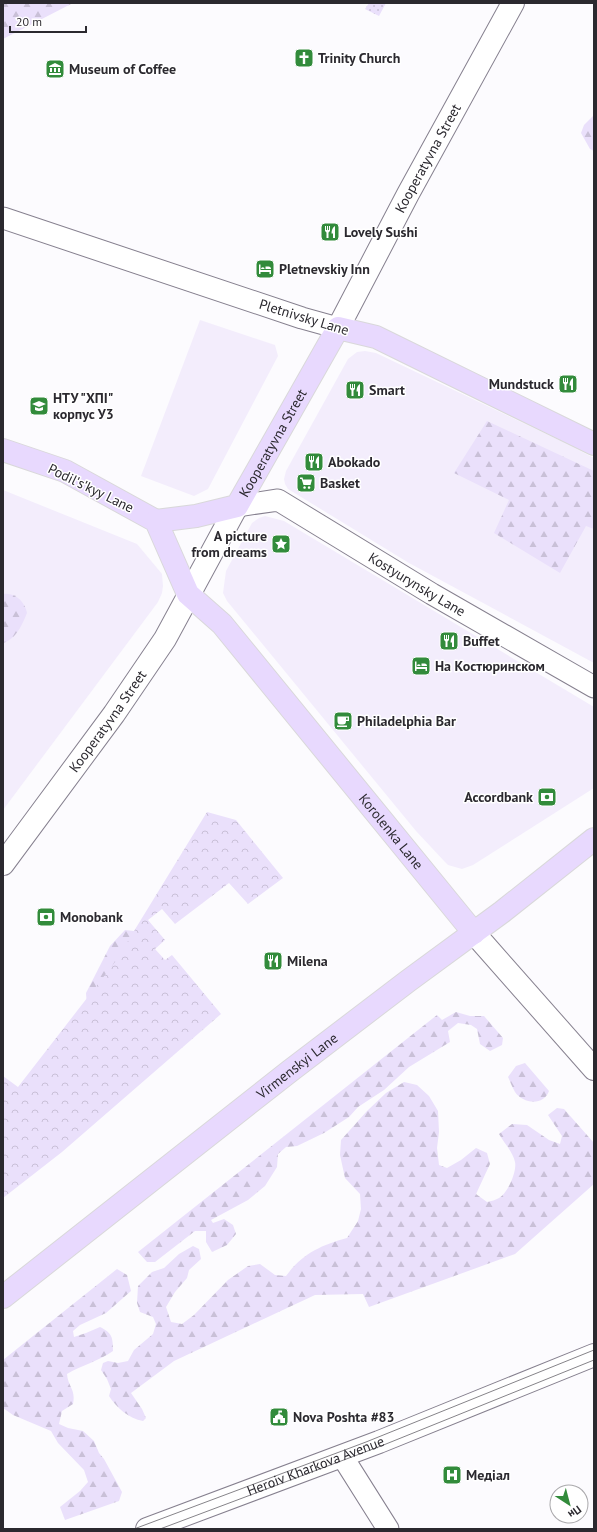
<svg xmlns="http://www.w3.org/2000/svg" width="597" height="1532" font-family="'PT Sans',sans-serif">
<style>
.built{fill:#f3edfc}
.grass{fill:url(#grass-dots)}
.forest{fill:url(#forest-firs)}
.park{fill:url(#park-crowns)}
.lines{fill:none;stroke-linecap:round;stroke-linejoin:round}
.street-casing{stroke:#86808f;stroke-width:23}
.secondary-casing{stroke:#86808f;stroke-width:24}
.primary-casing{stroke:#d9d8da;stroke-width:24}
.street{stroke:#fff;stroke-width:21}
.secondary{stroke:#fff;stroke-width:22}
.primary{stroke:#e8d9fe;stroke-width:22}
.tram{stroke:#868489;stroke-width:1}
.labels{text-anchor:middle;stroke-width:3;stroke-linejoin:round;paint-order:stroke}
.poi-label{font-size:14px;font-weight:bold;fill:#2b292f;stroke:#fff;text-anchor:start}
.street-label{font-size:14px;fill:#2b292f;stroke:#fff}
</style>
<defs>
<pattern id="grass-dots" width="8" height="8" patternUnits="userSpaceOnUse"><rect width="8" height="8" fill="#eae0fb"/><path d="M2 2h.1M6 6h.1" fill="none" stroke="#c9c0d7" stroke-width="1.8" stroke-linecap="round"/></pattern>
<pattern id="forest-firs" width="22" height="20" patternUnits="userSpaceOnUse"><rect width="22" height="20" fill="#eae0fb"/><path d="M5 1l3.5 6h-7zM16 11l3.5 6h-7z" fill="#c9c0d7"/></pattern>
<pattern id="park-crowns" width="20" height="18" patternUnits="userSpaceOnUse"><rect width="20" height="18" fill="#eae0fb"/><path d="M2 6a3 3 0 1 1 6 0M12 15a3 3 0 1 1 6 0" fill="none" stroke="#c9c0d7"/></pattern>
</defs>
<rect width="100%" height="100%" fill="#fcfbfe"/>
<g class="built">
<polygon points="200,320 275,345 278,356 208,489 194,496 141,476"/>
<polygon points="365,351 376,353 563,442 594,458 594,663 409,563 288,489 285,484 284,479 286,471 348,359 357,352"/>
<polygon points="3,490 137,544 162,574 163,586 162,593 158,602 3,810"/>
<polygon points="265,516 284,521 594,707 594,788 473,865 462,869 448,865 445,862 416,831 227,601 223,593 226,571 252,523 259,518"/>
</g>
<polygon class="grass" points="369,3 386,3 379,16 365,9"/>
<g class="forest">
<polygon points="3,3 88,3 71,4 3,39"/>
<polygon points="593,116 594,116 594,151 590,149 581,133 584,125"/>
<polygon points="487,421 594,471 594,529 586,526 560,573 494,533 509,500 454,473"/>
<path d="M3,594C15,592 25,602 27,613C22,625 16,639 3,643Z"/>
<polygon points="125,930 134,931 138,944 87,1007 86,993 110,946"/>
<polygon points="456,1012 470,1016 484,1016 503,1038 502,1045 490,1051 480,1044 477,1029 471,1025 458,1023 448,1031 450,1042 409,1067 384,1090 358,1107 349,1117 324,1133 297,1146 286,1147 278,1154 277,1167 265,1186 248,1200 211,1220 213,1223 224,1219 233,1225 236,1234 227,1245 212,1252 206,1242 206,1231 195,1231 155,1262 147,1262 138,1252 437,1015 442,1020"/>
<path d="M525,1063L549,1091C544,1106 523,1104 515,1092C512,1087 510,1081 508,1077L516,1066Z"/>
<path d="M404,1082L417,1085L429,1096L438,1111L439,1132L437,1148L439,1165L447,1168L461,1160L476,1148L487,1153L490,1164L476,1194L487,1202C491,1201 496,1200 499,1198C508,1193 517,1171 515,1162C513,1152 504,1143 499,1134L512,1124L527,1125L549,1140L560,1144L562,1136L548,1115L557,1108L564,1109L594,1143V1184L515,1254L369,1307L363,1294L315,1295L174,1361L131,1393L142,1409L146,1418L143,1421C129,1419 116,1407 109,1396L111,1389L107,1379L101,1370L103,1363L108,1361L118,1363L128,1361L134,1350L153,1334L156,1324L153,1317L140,1312L137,1303L138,1286L152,1272L164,1268L179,1254L193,1246L199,1249L201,1259L189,1270L187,1278L175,1292L166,1307L171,1322L182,1324L194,1315L228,1280L248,1266L260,1264L275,1275L286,1276C302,1254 321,1245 347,1238L358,1221L361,1209L360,1194L345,1178L340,1155L341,1140L367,1111L386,1093Z"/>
<path d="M117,1269L127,1275L131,1291L106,1313L80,1325L73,1331L74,1337L86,1333L100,1327C112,1333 113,1337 113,1351C99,1361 82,1365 67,1374C68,1387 76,1389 73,1404L62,1411L59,1424L68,1428L83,1431L94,1441L99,1453L104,1459L122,1492L119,1501L65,1520L60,1507L80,1491L88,1482L84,1470L58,1443L51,1431L13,1415L3,1408V1360Z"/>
</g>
<polygon class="park" points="207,812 236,820 283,878 248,904 229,883 175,924 162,909 148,920 165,940 155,949 165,960 172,955 221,1014 62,1152 3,1198 3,1076 18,1087 115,962"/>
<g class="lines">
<defs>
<g id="street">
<polyline points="3,218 302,318 338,328"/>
<path id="s1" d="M237,506L278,500L432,594L594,687"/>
<polyline points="342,1456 388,1529"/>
</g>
<g id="secondary">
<path id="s2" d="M338,328L408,194L513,3"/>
<path id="s3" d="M3,864L114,714L165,639L237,506"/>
<polyline points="474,933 594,1069"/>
<path id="s4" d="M147,1529L379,1442L594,1355"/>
</g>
<g id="primary">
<path id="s5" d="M3,450L65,471L156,521L188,594L222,624L474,933"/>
<path id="s6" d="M156,521L196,516L237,506L338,328L376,337L594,444"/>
<path id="s7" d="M3,1297L290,1071L408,981L502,912L594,839"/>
</g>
</defs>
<use href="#street" class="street-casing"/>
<use href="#secondary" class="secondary-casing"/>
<use href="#primary" class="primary-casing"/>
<use href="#street" class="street"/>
<use href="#secondary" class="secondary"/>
<use href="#primary" class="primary"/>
<g class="tram">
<polyline points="134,1529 366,1442 594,1350"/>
<polyline points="160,1529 381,1446 594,1360"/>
</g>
</g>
<defs>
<symbol id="church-square" viewBox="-11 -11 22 22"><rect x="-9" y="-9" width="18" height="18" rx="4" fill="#328b3b" stroke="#fff"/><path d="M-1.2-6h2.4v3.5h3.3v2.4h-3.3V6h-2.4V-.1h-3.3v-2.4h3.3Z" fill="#fff"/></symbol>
<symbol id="museum-square" viewBox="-11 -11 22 22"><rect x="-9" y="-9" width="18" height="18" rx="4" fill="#328b3b" stroke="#fff"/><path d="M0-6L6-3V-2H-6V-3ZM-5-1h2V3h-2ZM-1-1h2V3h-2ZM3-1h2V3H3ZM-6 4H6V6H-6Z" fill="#fff"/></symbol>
<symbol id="restaurant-square" viewBox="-11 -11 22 22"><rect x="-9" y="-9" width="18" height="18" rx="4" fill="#328b3b" stroke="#fff"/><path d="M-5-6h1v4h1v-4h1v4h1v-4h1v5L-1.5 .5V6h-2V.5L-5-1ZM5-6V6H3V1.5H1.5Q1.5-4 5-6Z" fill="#fff"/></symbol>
<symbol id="hotel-square" viewBox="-11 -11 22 22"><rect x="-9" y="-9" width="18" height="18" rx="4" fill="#328b3b" stroke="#fff"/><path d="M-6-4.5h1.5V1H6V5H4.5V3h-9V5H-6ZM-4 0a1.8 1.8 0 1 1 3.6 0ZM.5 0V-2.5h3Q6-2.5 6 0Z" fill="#fff"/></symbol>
<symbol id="university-square" viewBox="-11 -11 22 22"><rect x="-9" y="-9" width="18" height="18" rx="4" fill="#328b3b" stroke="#fff"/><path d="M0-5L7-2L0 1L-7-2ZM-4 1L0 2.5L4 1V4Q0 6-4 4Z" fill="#fff"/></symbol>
<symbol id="supermarket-square" viewBox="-11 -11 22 22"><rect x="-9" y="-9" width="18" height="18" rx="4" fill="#328b3b" stroke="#fff"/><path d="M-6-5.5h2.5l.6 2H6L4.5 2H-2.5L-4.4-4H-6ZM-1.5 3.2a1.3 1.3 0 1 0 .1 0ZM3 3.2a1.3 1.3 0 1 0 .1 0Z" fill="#fff"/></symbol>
<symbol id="sight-square" viewBox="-11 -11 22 22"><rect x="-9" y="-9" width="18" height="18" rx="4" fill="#328b3b" stroke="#fff"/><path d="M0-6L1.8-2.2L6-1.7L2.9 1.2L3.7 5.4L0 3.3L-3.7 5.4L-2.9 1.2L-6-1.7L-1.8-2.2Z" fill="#fff"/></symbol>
<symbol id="cafe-square" viewBox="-11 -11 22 22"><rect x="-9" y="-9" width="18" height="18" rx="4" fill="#328b3b" stroke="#fff"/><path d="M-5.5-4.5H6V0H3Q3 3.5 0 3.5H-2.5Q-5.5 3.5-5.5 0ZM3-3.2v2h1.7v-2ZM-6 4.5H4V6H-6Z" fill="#fff"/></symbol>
<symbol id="bank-square" viewBox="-11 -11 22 22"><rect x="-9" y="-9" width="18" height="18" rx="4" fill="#328b3b" stroke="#fff"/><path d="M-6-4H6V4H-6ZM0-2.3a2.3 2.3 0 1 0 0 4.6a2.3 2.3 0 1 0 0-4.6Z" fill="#fff"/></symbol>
<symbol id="civic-square" viewBox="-11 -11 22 22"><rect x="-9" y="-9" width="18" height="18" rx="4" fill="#328b3b" stroke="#fff"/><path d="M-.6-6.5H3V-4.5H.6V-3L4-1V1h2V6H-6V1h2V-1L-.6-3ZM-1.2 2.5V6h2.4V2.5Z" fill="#fff"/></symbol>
<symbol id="hospital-square" viewBox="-11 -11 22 22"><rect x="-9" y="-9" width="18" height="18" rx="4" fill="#328b3b" stroke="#fff"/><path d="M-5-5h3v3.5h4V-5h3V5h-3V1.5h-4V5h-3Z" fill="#fff"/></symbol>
</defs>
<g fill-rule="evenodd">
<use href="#church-square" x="293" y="47" width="22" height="22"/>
<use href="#museum-square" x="44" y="58" width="22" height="22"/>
<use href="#restaurant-square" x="319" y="221" width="22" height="22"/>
<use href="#hotel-square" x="254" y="258" width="22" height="22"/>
<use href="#restaurant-square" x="557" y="373" width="22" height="22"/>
<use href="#restaurant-square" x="344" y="379" width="22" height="22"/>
<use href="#university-square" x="28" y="395" width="22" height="22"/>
<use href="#restaurant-square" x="303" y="451" width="22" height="22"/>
<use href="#supermarket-square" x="295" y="472" width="22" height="22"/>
<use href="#sight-square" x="270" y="533" width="22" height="22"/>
<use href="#restaurant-square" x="438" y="630" width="22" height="22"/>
<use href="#hotel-square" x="410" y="655" width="22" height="22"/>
<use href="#cafe-square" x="332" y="710" width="22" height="22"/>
<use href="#bank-square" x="536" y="786" width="22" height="22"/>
<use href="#bank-square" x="35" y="906" width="22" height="22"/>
<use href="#restaurant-square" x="262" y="950" width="22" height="22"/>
<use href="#civic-square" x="268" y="1406" width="22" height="22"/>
<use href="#hospital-square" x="441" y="1464" width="22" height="22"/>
</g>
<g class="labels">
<g class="poi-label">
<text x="318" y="63">Trinity Church</text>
<text x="69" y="74">Museum of Coffee</text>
<text x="344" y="237">Lovely Sushi</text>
<text x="279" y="274">Pletnevskiy Inn</text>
<text x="554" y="389" text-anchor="end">Mundstuck</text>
<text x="369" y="395">Smart</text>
<text x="53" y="403">НТУ "ХПІ"<tspan x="53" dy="16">корпус У3</tspan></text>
<text x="328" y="467">Abokado</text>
<text x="320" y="488">Basket</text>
<text x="267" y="541" text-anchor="end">A picture<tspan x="267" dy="16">from dreams</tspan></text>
<text x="463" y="646">Buffet</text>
<text x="435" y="671">На Костюринском</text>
<text x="357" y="726">Philadelphia Bar</text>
<text x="533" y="802" text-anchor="end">Accordbank</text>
<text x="60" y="922">Monobank</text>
<text x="287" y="966">Milena</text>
<text x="293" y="1422">Nova Poshta #83</text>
<text x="466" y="1480">Медіал</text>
</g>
<g class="street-label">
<text dy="5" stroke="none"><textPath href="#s2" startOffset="192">Kooperatyvna Street</textPath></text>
<text transform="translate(304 317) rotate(17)" y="5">Pletnivsky Lane</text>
<text dy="5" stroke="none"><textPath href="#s6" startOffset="155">Kooperatyvna Street</textPath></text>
<text transform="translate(91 488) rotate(26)" y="5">Podilʹsʹkyy Lane</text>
<text dy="5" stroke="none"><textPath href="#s1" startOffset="204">Kostyurynsky Lane</textPath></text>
<text dy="5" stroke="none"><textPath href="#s3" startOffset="177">Kooperatyvna Street</textPath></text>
<text dy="5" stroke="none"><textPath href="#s5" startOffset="562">Korolenka Lane</textPath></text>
<text dy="5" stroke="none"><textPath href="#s7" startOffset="374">Virmenskyi Lane</textPath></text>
<text dy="5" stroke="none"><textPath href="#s4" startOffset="180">Heroiv Kharkova Avenue</textPath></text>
</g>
</g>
<rect width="597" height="1532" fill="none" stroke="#2b292f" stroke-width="8"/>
<g transform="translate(569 1504) rotate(144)"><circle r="19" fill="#ffffff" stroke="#aaa9ac"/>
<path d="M0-3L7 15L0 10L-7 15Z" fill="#328b3b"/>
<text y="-6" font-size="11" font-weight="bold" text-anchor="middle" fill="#2b292f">Пн</text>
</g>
<path d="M10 26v6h76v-6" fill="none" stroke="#2b292f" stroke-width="2"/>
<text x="16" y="26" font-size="12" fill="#2b292f" stroke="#ffffff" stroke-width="3" paint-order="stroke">20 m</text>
</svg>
